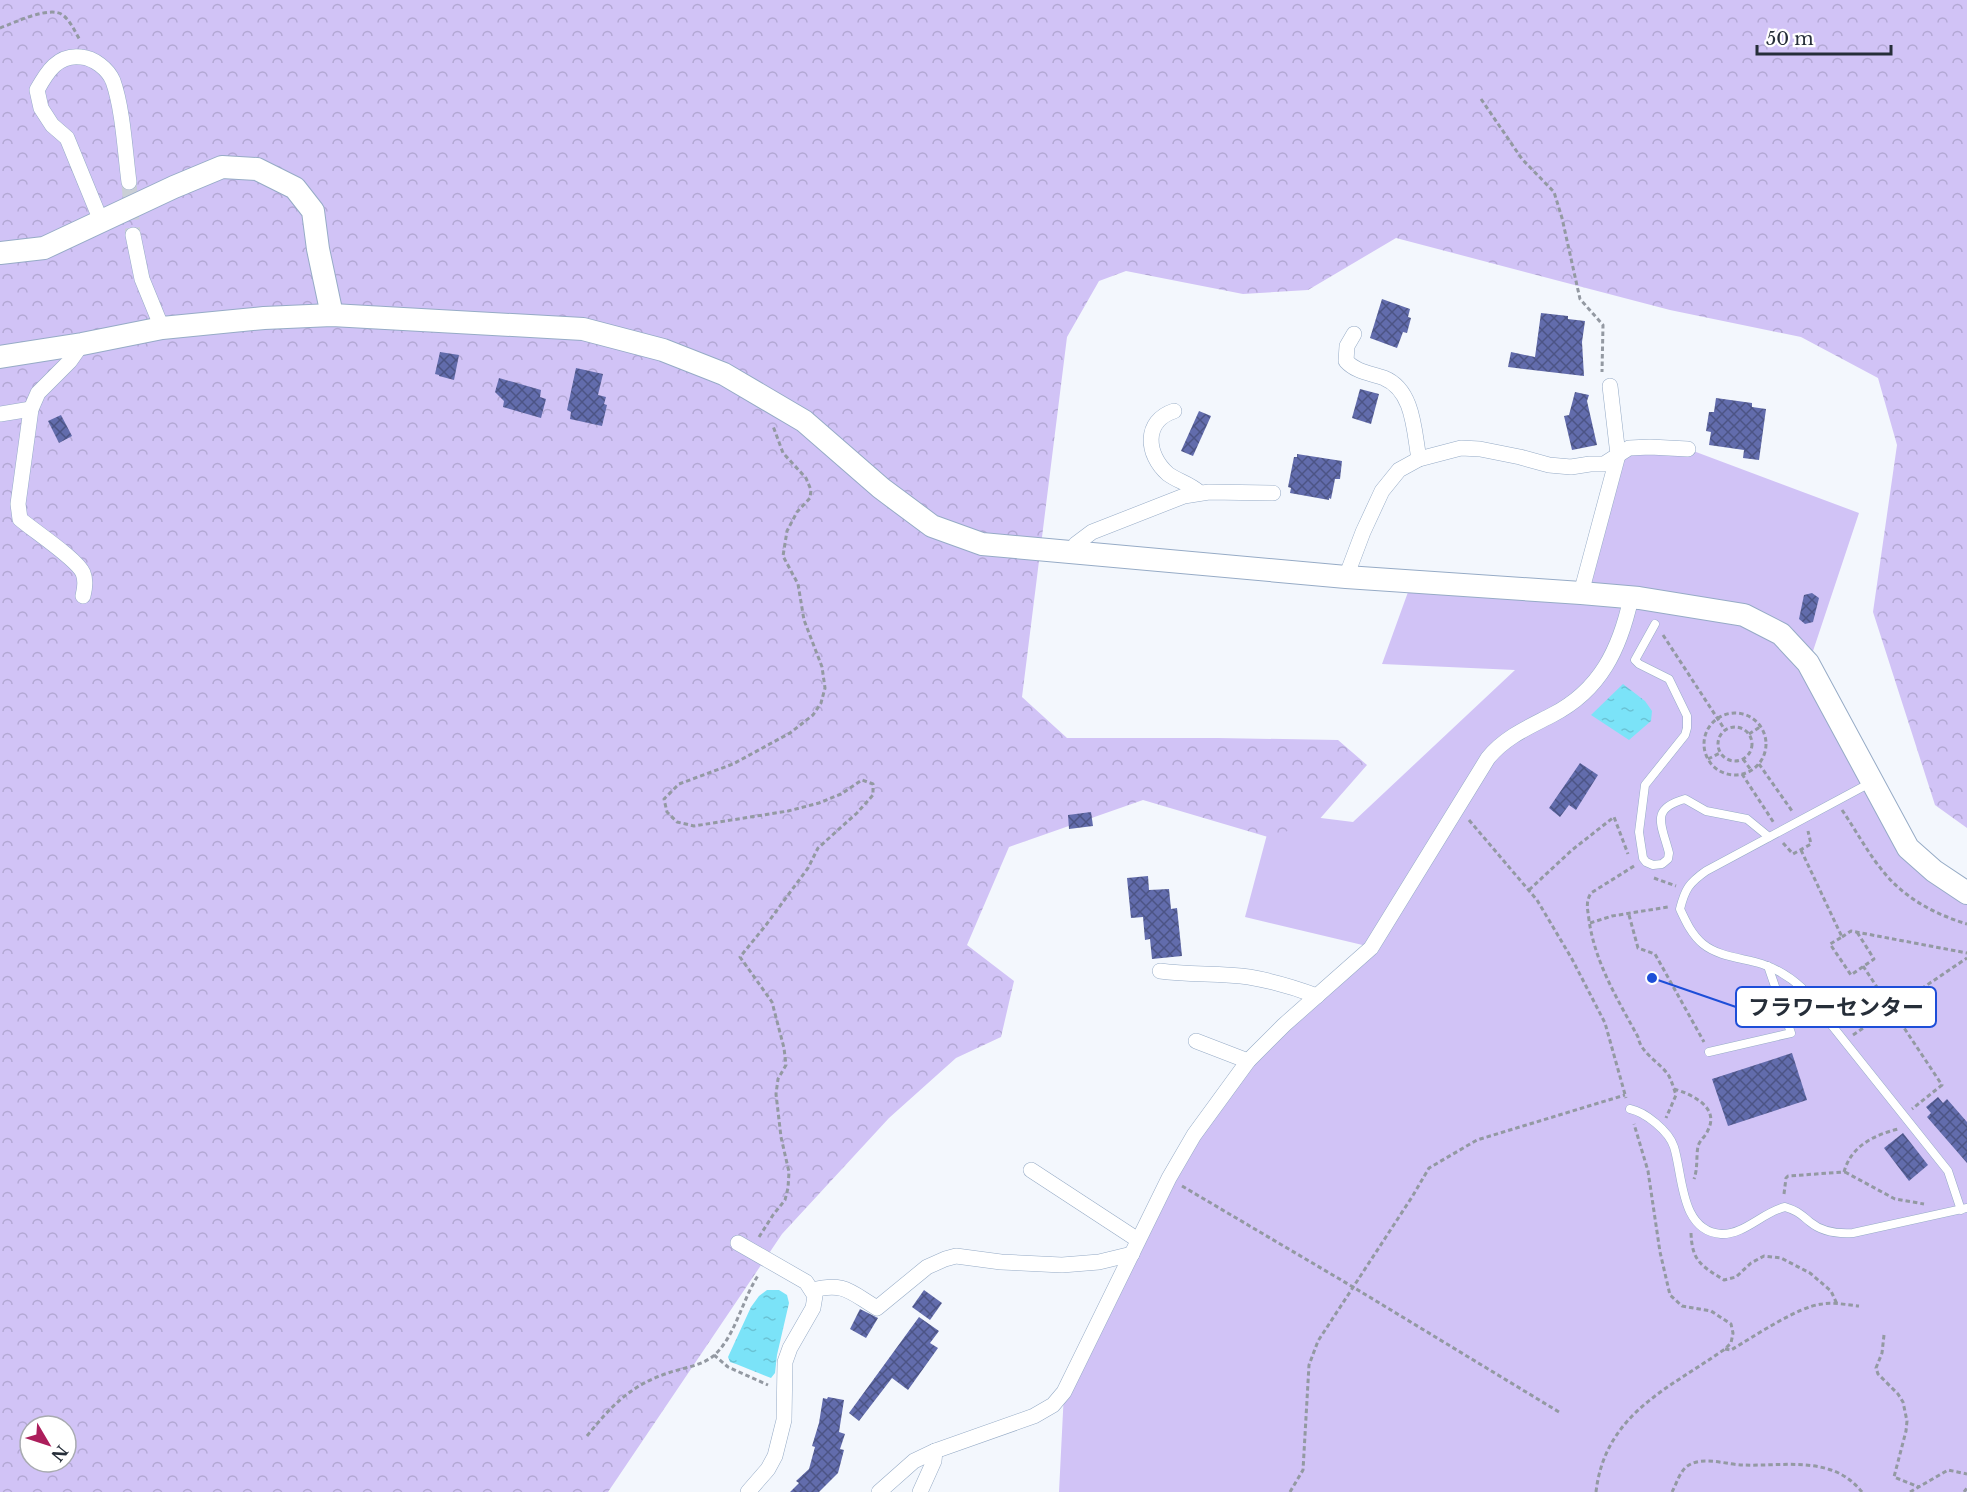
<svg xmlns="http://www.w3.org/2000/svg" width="1967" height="1492" font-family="'Libre Baskerville','Noto Sans JP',serif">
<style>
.green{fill:#d1c3f6}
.forest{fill:url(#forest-crowns);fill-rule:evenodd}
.water{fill:url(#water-ripples)}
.building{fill:url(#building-cross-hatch)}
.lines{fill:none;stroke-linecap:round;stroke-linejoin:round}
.street-tunnel{stroke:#cacfd6;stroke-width:15;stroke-dasharray:15 8;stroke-linecap:butt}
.lane-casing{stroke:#96abc6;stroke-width:9}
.street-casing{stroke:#96abc6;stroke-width:16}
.secondary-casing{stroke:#96abc6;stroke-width:24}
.path{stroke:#9399a2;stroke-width:3;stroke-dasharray:4.5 3;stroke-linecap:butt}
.lane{stroke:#fff;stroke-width:8}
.street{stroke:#fff;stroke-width:15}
.secondary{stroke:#fff;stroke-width:22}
.leader{fill:none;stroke:#1d4ed8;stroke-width:2}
.callout-dot{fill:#1d4ed8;stroke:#fff;stroke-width:2}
.callout{fill:#fff;stroke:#1d4ed8;stroke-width:2}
.callout-label{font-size:22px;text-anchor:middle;font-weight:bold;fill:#262e39}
</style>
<defs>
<pattern id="forest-crowns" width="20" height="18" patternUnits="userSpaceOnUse" patternTransform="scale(1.5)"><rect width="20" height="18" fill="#d1c3f6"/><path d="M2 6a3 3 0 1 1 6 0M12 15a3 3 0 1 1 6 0" fill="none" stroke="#b3a8d4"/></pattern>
<pattern id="water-ripples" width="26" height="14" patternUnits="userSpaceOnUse" patternTransform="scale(1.5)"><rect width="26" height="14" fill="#7be3f8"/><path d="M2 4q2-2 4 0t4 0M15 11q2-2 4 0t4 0" fill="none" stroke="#6ac3d5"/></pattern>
<pattern id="building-cross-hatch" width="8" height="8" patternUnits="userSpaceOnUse" patternTransform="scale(1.5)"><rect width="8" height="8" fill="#626cac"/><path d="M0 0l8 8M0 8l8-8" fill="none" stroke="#4c5485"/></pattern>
</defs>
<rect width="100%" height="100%" fill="#f3f7fd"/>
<polygon class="green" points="1688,449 1859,513 1809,663 1908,847 1967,893 1967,1492 1059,1492 1064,1392 1111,1295 1226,1089 1371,947 1245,917 1273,812 1353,822 1515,670 1382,664 1412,581 1581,593 1618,455"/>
<path class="forest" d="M0,0H1967V828L1935,805L1873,612L1897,445L1878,378L1801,337L1670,310L1396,238L1308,290L1243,294L1126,271L1099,281L1067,337L1022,697L1067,738H1218L1338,740L1367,765L1317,822L1268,837L1143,800L1009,847L967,945L1014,981L1001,1037L956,1058L889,1118L782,1234L608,1492H0ZM30,1426H66V1462H30Z"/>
<g class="water">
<polygon points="1623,684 1645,701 1652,711 1651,721 1629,740 1591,715"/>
<polygon points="767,1290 779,1290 787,1295 789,1303 777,1355 775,1373 771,1378 736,1364 730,1362 728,1357 751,1307 759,1296"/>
</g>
<g class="building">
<polygon points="1382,299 1410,309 1408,317 1411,318 1407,333 1403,332 1397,348 1370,338"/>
<polygon points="1541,313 1568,316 1568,319 1585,321 1582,342 1584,376 1508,367 1511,352 1535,357"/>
<polygon points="440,352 459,355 454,380 439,376 439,375 435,374"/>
<polygon points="576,368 603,374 598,395 606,397 604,404 607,405 602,426 570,419 571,412 567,410"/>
<polygon points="499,378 541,390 540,397 546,399 541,418 503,407 504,401 495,392"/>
<polygon points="1360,389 1379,394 1371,424 1352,418"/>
<polygon points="1575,392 1589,395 1587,401 1597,445 1572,450 1564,416 1569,415"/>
<polygon points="1716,398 1752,403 1752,407 1766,409 1759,460 1743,458 1744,450 1709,445 1711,432 1706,431 1709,412 1714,412"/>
<polygon points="1199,411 1211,416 1193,456 1181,451"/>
<polygon points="61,415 72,436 59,443 48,421"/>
<polygon points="1297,454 1342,461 1340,479 1335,479 1331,499 1329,498 1329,500 1290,493 1291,488 1288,487 1294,457 1297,457"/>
<polygon points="1812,593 1819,598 1813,622 1805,624 1799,619 1804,595"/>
<polygon points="1580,763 1598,775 1576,810 1569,805 1560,817 1549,808"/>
<polygon points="1091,812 1093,826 1069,829 1068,815"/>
<polygon points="1148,876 1149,890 1169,889 1171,909 1177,908 1182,956 1152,959 1150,939 1145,940 1143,917 1131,918 1127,878"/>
<polygon points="1792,1053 1807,1100 1728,1126 1712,1079"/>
<polygon points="1938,1097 1943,1103 1947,1099 1967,1122 1967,1163 1927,1117 1931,1113 1926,1107"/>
<polygon points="1903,1133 1928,1165 1909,1181 1884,1148"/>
<polygon points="924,1290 942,1303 930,1320 912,1307"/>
<polygon points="860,1309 878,1318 866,1338 850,1329"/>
<polygon points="919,1317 939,1331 930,1343 938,1348 908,1390 892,1378 859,1421 849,1413"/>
<polygon points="828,1397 844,1400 839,1432 845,1434 840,1449 844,1450 838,1473 819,1492 790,1492 799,1483 796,1481 809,1469 815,1447 812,1446 819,1423 823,1398 827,1399"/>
</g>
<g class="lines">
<polyline class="street-tunnel" points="129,182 133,235"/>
<defs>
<g id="lane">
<path d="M1655,624L1635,660L1639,664L1669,679L1687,716V728L1685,735L1645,785L1639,832L1643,858L1646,862L1653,865L1662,864L1668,859L1669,853C1662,825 1649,809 1685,799L1706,811L1747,819L1769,837"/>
<path d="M1870,783L1706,871C1689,883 1685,889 1680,909C1686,922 1692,935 1703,944C1719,957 1743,958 1762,964C1777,969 1790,977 1802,988L1948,1171L1961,1210"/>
<polyline points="1709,1052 1791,1033 1768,966"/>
<path d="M1630,1109C1645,1112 1669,1131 1674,1147C1683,1175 1680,1231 1721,1234C1744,1235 1763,1212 1785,1207C1798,1211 1800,1214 1810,1222C1822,1232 1838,1234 1853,1233L1967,1208"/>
</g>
<g id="street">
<path d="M101,221L67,138L52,125L41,108L37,90C47,72 58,54 81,57C94,58 108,69 113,81C123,109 125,152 129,182"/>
<polyline points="133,235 142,279 162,328"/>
<path d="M1354,334L1347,346L1346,361C1356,372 1370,373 1384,378C1414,390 1414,432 1419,459"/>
<path d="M82,344L70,361L38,393L31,409L18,504L20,519C34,531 77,559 83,573C86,580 85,588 83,596"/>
<path d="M1174,411C1143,421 1146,455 1168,474C1177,481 1189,483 1200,493"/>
<polyline points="0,414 31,409"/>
<polyline points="1071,553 1076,544 1092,532 1184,496 1209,492 1273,493"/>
<polyline points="1346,577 1363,532 1382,491 1399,470 1419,459 1461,448 1480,449 1520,457 1549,465 1571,467 1590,464 1604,464 1629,448 1650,447 1688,449"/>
<polyline points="1581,593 1618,455 1610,386"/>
<path d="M1160,971C1190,975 1220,973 1249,977C1272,981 1296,988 1317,996"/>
<polyline points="1196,1041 1248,1061"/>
<polyline points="1031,1170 1138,1240"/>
<polyline points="738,1243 806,1282 815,1296 813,1308 790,1348 785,1362 784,1420 775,1456 768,1469 748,1492"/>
<path d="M812,1290C845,1282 850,1292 877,1308L927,1267L945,1259L956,1256L1001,1262L1062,1265L1099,1262L1132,1254"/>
<path d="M879,1492L914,1461L935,1451L1034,1416L1053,1405L1064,1392L1169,1178L1194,1135L1248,1061L1284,1025L1371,948L1488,758C1505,737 1529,727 1552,715C1601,690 1620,648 1631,598"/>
<polyline points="920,1492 934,1461 935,1451"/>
</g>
<g id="secondary">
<polyline points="0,253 44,248 174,187 222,167 257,169 295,188 313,211 318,249 332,315"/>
<polyline points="0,357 82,344 162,328 264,318 332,315 583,329 663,350 724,374 804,421 881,488 932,526 982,544 1346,577 1581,593 1639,598 1744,615 1781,634 1808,663 1908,848 1934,871 1967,893"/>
</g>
</defs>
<use href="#lane" class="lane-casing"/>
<use href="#street" class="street-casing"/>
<use href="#secondary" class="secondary-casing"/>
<g class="path">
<path d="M0,28C14,23 52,4 64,16C71,22 75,32 80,40"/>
<polyline points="1481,99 1522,159 1554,192 1562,218 1580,299 1603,325 1602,372"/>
<polyline points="1663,635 1725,730"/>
<circle cx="1735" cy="744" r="31"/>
<circle cx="1735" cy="744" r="17"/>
<polyline points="1749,734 1760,727"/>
<polyline points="1708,759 1720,753"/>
<polyline points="1743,759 1751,770"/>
<polyline points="1759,764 1792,811"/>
<polyline points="1742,774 1774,823"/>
<path d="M1842,810C1857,832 1870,857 1887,876C1908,900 1937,915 1967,924"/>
<polyline points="1469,820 1537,900 1572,959 1605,1023 1626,1098"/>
<polyline points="1783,843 1793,854 1811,844 1808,831"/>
<polyline points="1801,850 1842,937 1830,944 1851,975 1874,959 1857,932"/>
<path d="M1634,866L1591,893C1585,903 1588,910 1589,920C1595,963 1618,1000 1638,1037C1641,1054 1660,1062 1669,1076C1672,1082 1674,1089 1676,1095L1666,1118"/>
<polyline points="1654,878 1676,886"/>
<polyline points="1529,890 1572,850 1614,817 1628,854"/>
<polyline points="1629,915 1638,948 1655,954 1704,1042"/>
<polyline points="1590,923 1612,916 1668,907"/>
<polyline points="1842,937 1851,931 1967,953"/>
<polyline points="1863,966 1942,1085 1912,1109"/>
<polyline points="1853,1035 1967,958"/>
<path d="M1674,1089C1691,1094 1720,1107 1708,1130C1706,1136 1700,1140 1698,1146C1696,1157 1698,1168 1694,1179"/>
<polyline points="1845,1172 1895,1199 1924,1204"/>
<polyline points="1182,1186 1353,1287 1559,1412"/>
<path d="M1784,1194L1786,1178L1788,1176L1844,1172C1851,1146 1874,1135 1898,1129"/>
<path d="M1691,1233C1692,1262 1702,1266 1724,1280L1736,1277L1751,1263L1764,1256L1781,1258L1810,1273L1831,1291L1837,1304"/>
<polyline points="759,1237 773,1215 785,1200 788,1188 789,1172 781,1137 776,1094 778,1079 786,1065 784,1048 772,1002 740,957 766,925 808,868 818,848 857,813 873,795 873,784 862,780 841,794 819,803 788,811 694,826 677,822 667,812 664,799 679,784 733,764 790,733 813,715 821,703 825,688 822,667 804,620 798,584 783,556 787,531 797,512 810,498 811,490 806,478 783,453 773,426"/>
<polyline points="1884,1335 1882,1353 1876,1368 1878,1374 1898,1394 1903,1402 1907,1421 1906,1431 1894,1477 1919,1487"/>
<path d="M1725,1349L1731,1350C1753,1337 1799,1306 1822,1304C1834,1302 1848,1305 1859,1306"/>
<polyline points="714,1355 728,1367 768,1385"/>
<path d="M587,1436C611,1406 631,1385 668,1373C682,1368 700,1366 712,1357C735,1339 742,1299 759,1274"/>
<polyline points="1290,1492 1303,1470 1309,1365 1318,1341 1412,1197 1429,1168 1477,1140 1625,1095"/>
<path d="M1596,1492C1605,1414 1668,1389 1725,1349L1731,1343L1733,1333L1731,1324L1711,1311L1682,1306L1670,1295L1660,1252L1648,1171L1634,1124"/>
<path d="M1672,1492C1677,1483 1680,1470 1689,1465C1704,1456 1728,1465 1744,1465C1772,1466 1801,1461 1828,1469C1842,1473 1853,1481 1862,1492"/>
<polyline points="1910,1492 1948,1470 1967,1474"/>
<polyline points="1964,1492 1967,1488"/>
</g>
<use href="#lane" class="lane"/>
<use href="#street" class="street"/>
<use href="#secondary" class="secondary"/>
</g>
<path class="leader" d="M1652 978L1736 1007"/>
<circle class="callout-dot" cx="1652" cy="978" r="6"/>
<rect class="callout" x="1736" y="987" width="200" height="40" rx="6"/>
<g class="callout-label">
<text x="1836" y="1015">フラワーセンター</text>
</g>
<g transform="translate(48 1444) rotate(129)"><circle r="28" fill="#ffffff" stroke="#a8abb0" stroke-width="1.5"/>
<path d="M0-4.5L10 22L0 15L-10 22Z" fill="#ac1e5b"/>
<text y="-9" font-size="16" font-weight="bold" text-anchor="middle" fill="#262e39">N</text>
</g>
<path d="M1757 45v9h134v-9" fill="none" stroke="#262e39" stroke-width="3"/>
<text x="1766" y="45" font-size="18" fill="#262e39" stroke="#ffffff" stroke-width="4.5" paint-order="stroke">50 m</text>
</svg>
